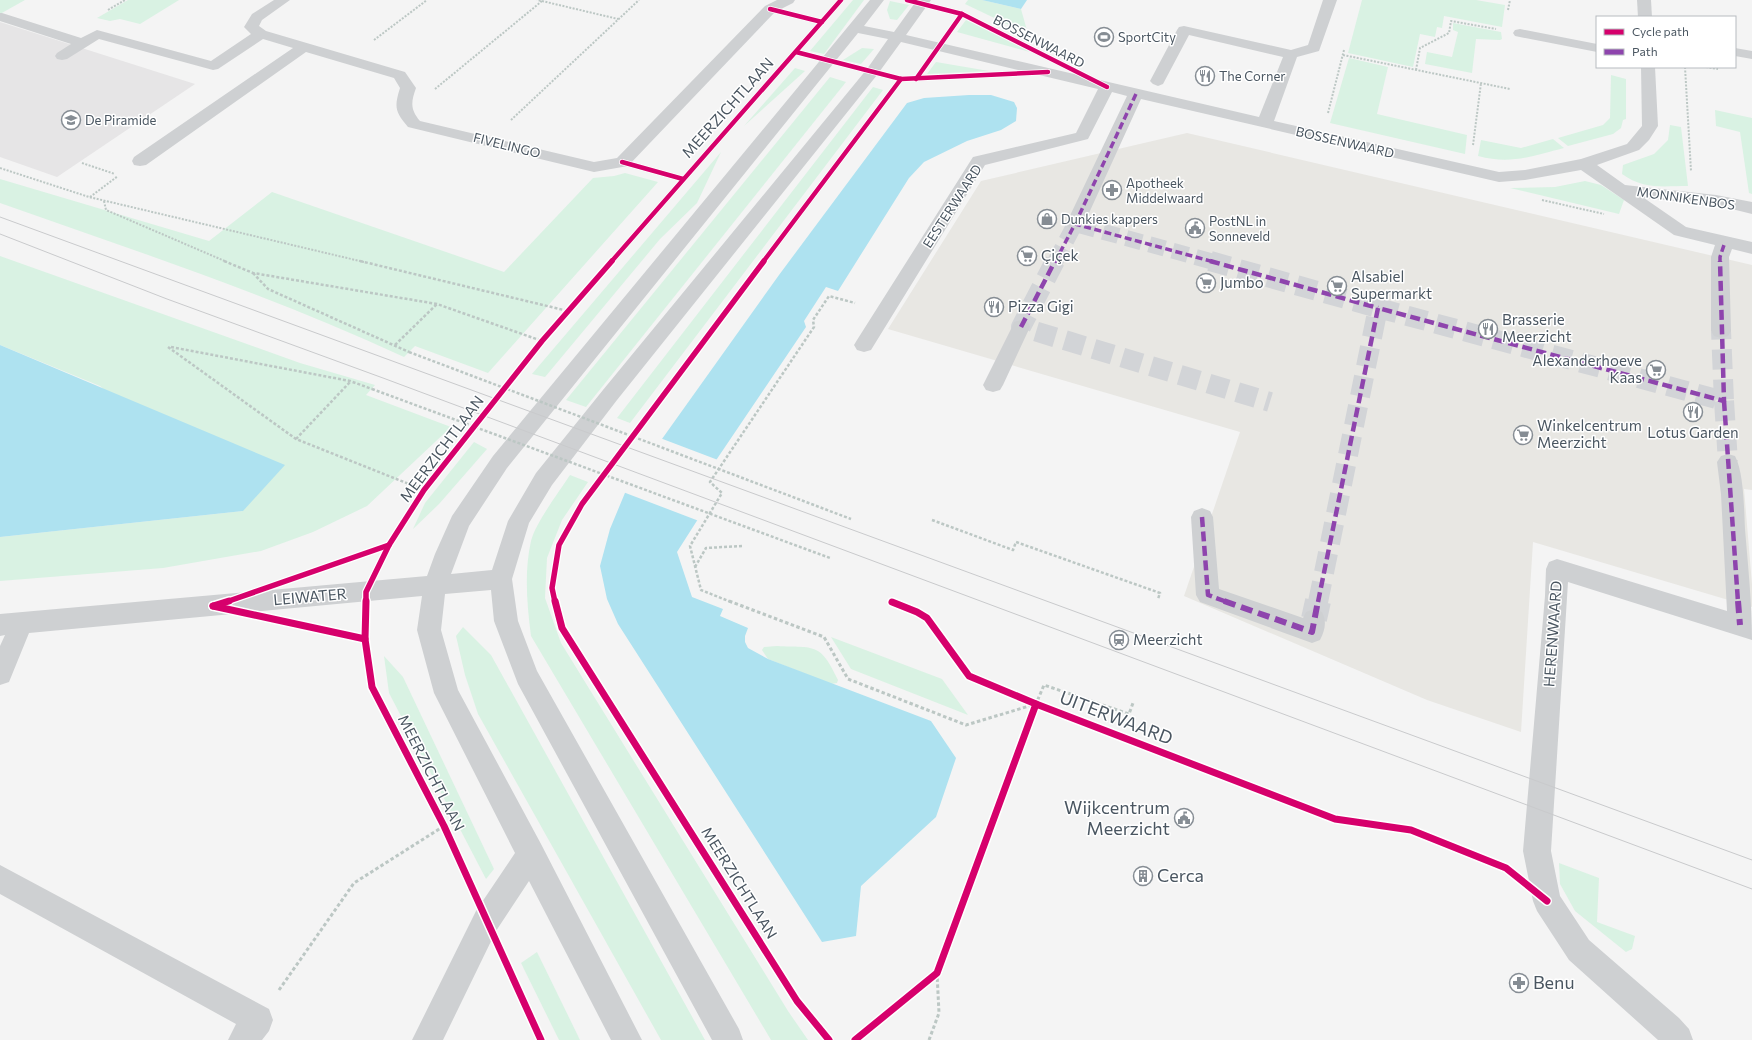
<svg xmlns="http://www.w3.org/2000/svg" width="1752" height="1040" font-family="Commissioner,sans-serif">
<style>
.commercial{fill:#e8e7e3}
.education{fill:#e6e5e6}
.green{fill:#d9f2e3}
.water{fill:#aee2f0}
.pier{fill:#f4f4f4}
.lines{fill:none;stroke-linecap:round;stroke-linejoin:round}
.minor-tunnel-far2{stroke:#d2d4d7;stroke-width:16;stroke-dasharray:16 8;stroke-linecap:butt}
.minor-tunnel-far1{stroke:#d2d4d7;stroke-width:20;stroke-dasharray:20 10;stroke-linecap:butt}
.minor-tunnel{stroke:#d2d4d7;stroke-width:26;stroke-dasharray:26 13;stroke-linecap:butt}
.path-far2{stroke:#bcc7c4;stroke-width:2;stroke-dasharray:2 1.5;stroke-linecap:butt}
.path-far1{stroke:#bcc7c4;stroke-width:2.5;stroke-dasharray:3 2;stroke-linecap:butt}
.path{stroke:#bcc7c4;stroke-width:3;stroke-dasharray:3.5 2.5;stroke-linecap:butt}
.minor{fill:#ced0d2;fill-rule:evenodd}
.tram{stroke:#c9cacc;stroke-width:1}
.path-bridge{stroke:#bcc7c4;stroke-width:2.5;stroke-dasharray:3 2;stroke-linecap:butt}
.quiet-far2{stroke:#8e44ad;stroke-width:3.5;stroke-dasharray:7 3.5;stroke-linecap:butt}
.quiet-far1{stroke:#8e44ad;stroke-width:4.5;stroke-dasharray:10 4.5;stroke-linecap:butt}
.quiet{stroke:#8e44ad;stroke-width:6;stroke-dasharray:12 6;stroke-linecap:butt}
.cycleway-far2-casing{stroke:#fff;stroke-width:6}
.cycleway-far1-casing{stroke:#fff;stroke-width:8}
.cycleway-casing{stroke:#fff;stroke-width:10}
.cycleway-far2{stroke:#d6006c;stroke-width:4.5}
.cycleway-far1{stroke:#d6006c;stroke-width:5.5}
.cycleway{stroke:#d6006c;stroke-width:7}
.labels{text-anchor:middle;stroke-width:3;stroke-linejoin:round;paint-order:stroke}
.far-poi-label{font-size:13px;fill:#4a5661;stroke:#fff;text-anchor:start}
.far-street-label{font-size:13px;fill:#4a5661;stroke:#fff}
.street-label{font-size:15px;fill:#4a5661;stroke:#fff}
.poi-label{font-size:15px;fill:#4a5661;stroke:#fff;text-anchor:start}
.near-street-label{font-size:18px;fill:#4a5661;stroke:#fff}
.near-poi-label{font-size:18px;fill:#4a5661;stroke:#fff;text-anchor:start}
</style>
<rect width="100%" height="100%" fill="#f4f4f4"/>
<polygon class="commercial" points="1187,133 1752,265 1752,490 1744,489 1752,584 1752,607 1533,542 1521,732 1427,700 1184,596 1240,432 888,329 981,181"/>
<polygon class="education" points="0,22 195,84 57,177 0,157"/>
<g class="green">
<polygon points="0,0 25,0 0,14"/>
<polygon points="128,0 179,0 140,24 120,19 110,21 97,18"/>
<polygon points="853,0 864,0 824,54 810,51"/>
<polygon points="968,0 982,0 1021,9 1028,34 965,4"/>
<polygon points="1362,0 1476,0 1505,5 1502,27 1444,16 1442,28 1437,27 1435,37 1420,34 1413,67 1348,53"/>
<polygon points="890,1 909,5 897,20 890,19 887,10"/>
<polygon points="966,20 1030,52 957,32"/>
<polygon points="1453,23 1501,32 1502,39 1500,40 1476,39 1472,73 1425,64 1427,52 1452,57 1458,32 1453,30"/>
<polygon points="862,48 874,49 861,64 843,60"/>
<polygon points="1349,58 1388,67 1377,114 1467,135 1465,154 1330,123"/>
<polygon points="936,62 989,71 927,74"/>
<polygon points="795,68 805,71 744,126"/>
<polygon points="1611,75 1626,79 1626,119 1623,120 1621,128 1613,134 1568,146 1558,138 1603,125 1610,118"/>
<polygon points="830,77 846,82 586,407 566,400"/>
<polygon points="873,87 883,90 630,423 617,418"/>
<polygon points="1715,110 1752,118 1752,194 1749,193 1740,132 1716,126"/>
<path d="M1670,125L1681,127L1688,186C1663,186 1644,190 1622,174L1623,165L1654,154L1668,140Z"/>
<path d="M1553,139L1564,148C1532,156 1511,165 1478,156L1481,140L1521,148Z"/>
<polygon points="721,152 697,203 660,239 545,377 532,374"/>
<path d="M625,173L658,182L488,373L415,346L404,357C273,296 136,251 0,203V179L209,241L272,192L504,272L593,178L614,176Z"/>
<polygon points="1585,181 1601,185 1624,200 1619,214 1510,188 1555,187"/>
<polygon points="0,256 300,363 375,385 366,395 451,427 367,506 313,532 261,551 163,568 0,581 0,537 243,511 100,386 0,345"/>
<polygon points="474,442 487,449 439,504 413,529 425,503"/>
<path d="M570,475L588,482L562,520L547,558L545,598L561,643L788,1011L808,1040H771L531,636C527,605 524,572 531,541C536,522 559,492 570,475Z"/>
<polygon points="463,627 491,655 705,1040 661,1040 478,714 465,675 456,636"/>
<polygon points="831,637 942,679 968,715 851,669"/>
<path d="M777,646C815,648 820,642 838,680L837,683L831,684L768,659L762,650L764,647Z"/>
<polygon points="384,656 403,677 494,869 486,879 389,693"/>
<polygon points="1559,863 1599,878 1597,922 1635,936 1632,949 1626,952 1575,911 1560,884"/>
<polygon points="537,952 580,1040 559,1040 521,963"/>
</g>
<g class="water">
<polygon points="982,0 1027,0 1021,9"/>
<polygon points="969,95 991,95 1014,102 1017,108 1016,121 1001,130 967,141 924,162 909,178 838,291 826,287 804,321 806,327 698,487 714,494 677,552 692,597 723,609 720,616 748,628 745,636 745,642 748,648 768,659 931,721 956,758 936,817 861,886 856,936 822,942 618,624 607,599 600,566 610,529 627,488 779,275 907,103 924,98"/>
<polygon points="0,345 285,465 243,511 0,537"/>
</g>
<polygon class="pier" points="660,438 718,460 701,486 715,492 716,494 699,521 623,492"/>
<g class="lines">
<polyline class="minor-tunnel-far2" points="1055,262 1075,224 1214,262"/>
<g class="minor-tunnel-far1">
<polyline points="1055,261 1021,327 1270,402"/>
<polyline points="1210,261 1378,308"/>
<polyline points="1724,401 1728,462"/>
<polyline points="1318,602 1378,308 1724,401 1721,331"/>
</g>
<polyline class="minor-tunnel" points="1314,619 1318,601"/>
<g class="path-far2">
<polyline points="542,1 618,19"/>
<polyline points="108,10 125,0"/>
<polyline points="1508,10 1510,0"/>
<polyline points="374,40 427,0"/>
<polyline points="1343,55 1510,89"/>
<polyline points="1685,67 1691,171"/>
<polyline points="1706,67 1718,69"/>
<polyline points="1416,70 1420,48 1449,33 1451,21 1496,29"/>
<polyline points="435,89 542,1 537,0"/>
<polyline points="1328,113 1344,50"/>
<polyline points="511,120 639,0"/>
<polyline points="1473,145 1481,83"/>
<polyline points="82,163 115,174"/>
<polyline points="0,168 89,197 364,262"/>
<polyline points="90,197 118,176"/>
<polyline points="1542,200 1604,214"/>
<polyline points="104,201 106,210 227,262"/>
</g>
<g class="path-far1">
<polyline points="224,261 253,273 437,304 542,341"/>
<polyline points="360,261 568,311"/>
<polyline points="253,273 268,289 409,352"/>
<polyline points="395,345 437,304"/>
<polyline points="168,347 296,439 424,490"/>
<polyline points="171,347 350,381 372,389"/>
<polyline points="296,439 350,382"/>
<polyline points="932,520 1013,550 1016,542 1160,593 1158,599"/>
<polyline points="695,567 706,548 742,546"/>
<polyline points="731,602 701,590 690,546 722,493 710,482 814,327 813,320 829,296 855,303"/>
</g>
<g class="path">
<polyline points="729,601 824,637 848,679 966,725 1036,704 1044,685 1129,714 1133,703"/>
<polyline points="279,990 354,883 444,826"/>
<polyline points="929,1040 939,1013 937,973"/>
</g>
<g class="minor">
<path d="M274,0H290L262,20L259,26L266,31L405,72L416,88C411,102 410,109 420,121L594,162L617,158L765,6L777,0H795L793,3L775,12L628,166L594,172L408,127C395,112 394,107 400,88L394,78L306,52L146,165L140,166L134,165L132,161L134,157L293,48L263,39L218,69L213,70L99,39L67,59L62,60L57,59L55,56L57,53L71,44L0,21V13H2L81,38L97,30L211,61L251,34L244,27L252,14Z"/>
<path d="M870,0H884L864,26L894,32L917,0H931L906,35L1259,117L1283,57L1189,35L1163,84L1158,86L1153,84L1150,81L1177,30L1179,27L1184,26L1291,50L1308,45L1323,0H1337L1319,51L1297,57L1274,121L1499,172L1525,170L1581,159L1627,144L1642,126L1641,67H1655L1658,126L1649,140L1639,150L1597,165L1625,185L1716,195L1752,202V214L1716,205L1644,198L1686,227L1752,242V254L1732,249L1729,257L1731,331L1728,336L1721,338L1714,336L1711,331V257L1715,245L1674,235L1581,170L1525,180L1499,182L1141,99L1084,224L1081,228L1075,230L1069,228L1066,224L1127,96L1112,92L1088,139L985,165L871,350L864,352L857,350L854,345L857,340L973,157L1076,133L1098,89L901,42L877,75L617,400L552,485L529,523L512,579L518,621L537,671L739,1029L743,1040H712L518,684L494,621L491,590L445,594L441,630L458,690L541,844L642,1040H611L529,881L496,931L443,1040H412L476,911L515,853L434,693L417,630L422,596L29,633L9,682L0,685V646L5,635L0,636V614L427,576L435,554L452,516L493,456ZM858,33L888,39L867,69L603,390L536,473L508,521L492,570L451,574L469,526L507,468Z"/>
<polygon points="1637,0 1651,0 1652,17 1638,17"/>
<polygon points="1520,29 1597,44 1597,52 1515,36 1513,33 1515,30"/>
<polygon points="1735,48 1752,51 1752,59 1735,56"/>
<polygon points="1021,320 1028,322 1030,327 1003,385 1000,390 993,392 986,390 983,385 1012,327 1014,322"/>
<path d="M1728,454L1735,456C1744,473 1744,509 1745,529C1748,566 1752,603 1752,640L1568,582L1551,851L1560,896L1589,940L1679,1018L1689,1029L1693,1040H1658L1569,960L1537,911L1533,901L1523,851L1545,596L1546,569L1549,562L1557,559L1727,611L1721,494L1717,462L1721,456Z"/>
<path d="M1202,508L1210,511L1213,517L1219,589L1303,618L1306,612L1314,609L1322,612C1327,622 1325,630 1320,640L1312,643L1200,602L1196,595L1191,517L1194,511Z"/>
<polygon points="0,865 269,1009 273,1020 269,1031 262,1040 228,1040 236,1024 0,894"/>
</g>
<g class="tram">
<polyline points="0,217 1752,860"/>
<polyline points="0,234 167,299 383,378 1752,889"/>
</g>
<g class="path-bridge">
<polyline points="409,352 851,519"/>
<polyline points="372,389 830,558"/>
</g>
<g class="quiet-far2">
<polyline points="1075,224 1136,94"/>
<polyline points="1055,262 1075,224 1214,262"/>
<polyline points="1720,262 1720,257 1725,242"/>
</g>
<g class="quiet-far1">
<polyline points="1210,261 1378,308"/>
<polyline points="1021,327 1055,261"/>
<polyline points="1724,401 1738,602"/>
<polyline points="1202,517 1208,595 1227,602"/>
<polyline points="1318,602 1378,308 1724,401 1720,261"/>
</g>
<g class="quiet">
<polyline points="1224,601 1312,632 1318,601"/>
<polyline points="1738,601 1740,625"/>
</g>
<defs>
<g id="cycleway-far2">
<polyline points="907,0 962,14 1107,87"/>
<polyline points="770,9 822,22"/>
<polyline points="796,52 901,79 1048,72"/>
<polyline points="916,79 962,14"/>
<polyline points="622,162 683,179"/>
<polyline points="611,262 841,0"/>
<polyline points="763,262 901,79"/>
</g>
<g id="cycleway-far1">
<polyline points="226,602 389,545"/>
<polyline points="366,602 366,592 389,545 424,490 542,341 612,261"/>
<polyline points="555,602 552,588 559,545 582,504 764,261"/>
</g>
<g id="cycleway">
<polyline points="366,601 365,639 372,687 444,826 541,1040"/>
<polyline points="555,601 562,628 797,1001 829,1040"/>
<polyline points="892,602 917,612 927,618 969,676 1036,704"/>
<polyline points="213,606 229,601"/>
<polyline points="213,606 365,639"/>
<polyline points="855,1040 937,973 1036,704 1335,819 1411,830 1506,868 1547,901"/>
</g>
</defs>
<use href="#cycleway-far2" class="cycleway-far2-casing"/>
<use href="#cycleway-far1" class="cycleway-far1-casing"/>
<use href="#cycleway" class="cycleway-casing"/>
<use href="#cycleway-far2" class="cycleway-far2"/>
<use href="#cycleway-far1" class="cycleway-far1"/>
<use href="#cycleway" class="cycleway"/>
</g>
<defs>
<symbol id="stadium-ring" viewBox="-11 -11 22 22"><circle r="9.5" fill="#fff" stroke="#868d94" stroke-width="1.5"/><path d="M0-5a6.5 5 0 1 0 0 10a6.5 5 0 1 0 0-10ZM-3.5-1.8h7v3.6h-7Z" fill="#868d94"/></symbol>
<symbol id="restaurant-ring" viewBox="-11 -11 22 22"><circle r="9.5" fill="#fff" stroke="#868d94" stroke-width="1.5"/><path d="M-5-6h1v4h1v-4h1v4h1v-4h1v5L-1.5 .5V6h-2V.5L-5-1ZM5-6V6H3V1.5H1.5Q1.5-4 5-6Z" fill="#868d94"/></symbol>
<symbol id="school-ring" viewBox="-11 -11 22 22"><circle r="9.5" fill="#fff" stroke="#868d94" stroke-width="1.5"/><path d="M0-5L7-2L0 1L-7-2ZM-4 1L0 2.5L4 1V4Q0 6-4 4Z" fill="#868d94"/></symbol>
<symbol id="pharmacy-ring" viewBox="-11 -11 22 22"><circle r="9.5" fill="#fff" stroke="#868d94" stroke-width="1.5"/><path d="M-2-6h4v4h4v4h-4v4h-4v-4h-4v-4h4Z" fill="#868d94"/></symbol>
<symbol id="shop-ring" viewBox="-11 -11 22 22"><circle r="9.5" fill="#fff" stroke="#868d94" stroke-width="1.5"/><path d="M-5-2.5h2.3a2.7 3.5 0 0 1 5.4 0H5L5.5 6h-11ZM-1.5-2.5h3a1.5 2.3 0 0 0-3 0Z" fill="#868d94"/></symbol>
<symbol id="civic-ring" viewBox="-11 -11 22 22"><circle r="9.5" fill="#fff" stroke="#868d94" stroke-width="1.5"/><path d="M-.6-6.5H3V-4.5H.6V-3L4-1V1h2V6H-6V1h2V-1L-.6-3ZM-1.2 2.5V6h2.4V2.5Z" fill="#868d94"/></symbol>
<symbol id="supermarket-ring" viewBox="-11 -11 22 22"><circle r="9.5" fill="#fff" stroke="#868d94" stroke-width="1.5"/><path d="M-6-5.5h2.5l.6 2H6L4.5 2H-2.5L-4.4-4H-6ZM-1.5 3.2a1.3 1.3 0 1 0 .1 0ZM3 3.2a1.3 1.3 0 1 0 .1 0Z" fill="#868d94"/></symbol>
<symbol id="station-ring" viewBox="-11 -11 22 22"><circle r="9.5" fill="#fff" stroke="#868d94" stroke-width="1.5"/><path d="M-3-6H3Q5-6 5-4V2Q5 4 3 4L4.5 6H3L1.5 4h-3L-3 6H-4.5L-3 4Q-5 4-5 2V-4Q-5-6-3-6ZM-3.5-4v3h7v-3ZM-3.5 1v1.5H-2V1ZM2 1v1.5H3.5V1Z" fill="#868d94"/></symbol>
<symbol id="building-ring" viewBox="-11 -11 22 22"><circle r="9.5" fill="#fff" stroke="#868d94" stroke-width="1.5"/><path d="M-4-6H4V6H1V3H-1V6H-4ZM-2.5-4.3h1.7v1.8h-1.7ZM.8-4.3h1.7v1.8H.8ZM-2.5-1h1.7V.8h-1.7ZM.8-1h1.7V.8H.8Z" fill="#868d94"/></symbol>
</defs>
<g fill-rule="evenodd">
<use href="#stadium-ring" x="1093" y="26" width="22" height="22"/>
<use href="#restaurant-ring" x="1194" y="65" width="22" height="22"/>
<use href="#school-ring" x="60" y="109" width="22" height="22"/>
<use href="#pharmacy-ring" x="1101" y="179" width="22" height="22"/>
<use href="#shop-ring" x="1036" y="208" width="22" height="22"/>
<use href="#civic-ring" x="1184" y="217" width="22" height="22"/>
<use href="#supermarket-ring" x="1016" y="245" width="22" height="22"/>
<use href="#supermarket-ring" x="1195" y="272" width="22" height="22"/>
<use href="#supermarket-ring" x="1326" y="275" width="22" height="22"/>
<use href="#restaurant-ring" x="983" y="296" width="22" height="22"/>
<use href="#restaurant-ring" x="1477" y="318" width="22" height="22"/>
<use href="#supermarket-ring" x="1645" y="359" width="22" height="22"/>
<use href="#restaurant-ring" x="1682" y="401" width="22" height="22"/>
<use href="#supermarket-ring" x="1512" y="424" width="22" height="22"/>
<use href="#station-ring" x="1108" y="629" width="22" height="22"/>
<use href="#civic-ring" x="1173" y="807" width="22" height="22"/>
<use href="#building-ring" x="1132" y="865" width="22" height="22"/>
<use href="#pharmacy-ring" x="1508" y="972" width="22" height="22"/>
</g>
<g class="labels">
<g class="far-poi-label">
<text x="1118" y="42">SportCity</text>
<text x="1219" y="81">The Corner</text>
<text x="85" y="125">De Piramide</text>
<text x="1126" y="188">Apotheek<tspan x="1126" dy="15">Middelwaard</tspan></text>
<text x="1061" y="224">Dunkies kappers</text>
<text x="1209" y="226">PostNL in<tspan x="1209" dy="15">Sonneveld</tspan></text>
</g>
<g class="far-street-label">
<text transform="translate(1039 41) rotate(27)" y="5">BOSSENWAARD</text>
<text transform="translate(1345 142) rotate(13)" y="5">BOSSENWAARD</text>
<text transform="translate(507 145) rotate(14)" y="5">FIVELINGO</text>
<text transform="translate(1686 198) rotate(8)" y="5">MONNIKENBOS</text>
<text transform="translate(952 206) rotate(-57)" y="5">EESTERWAARD</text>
</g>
<g class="street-label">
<text transform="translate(728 108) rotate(-48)" y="5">MEERZICHTLAAN</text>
<text transform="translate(442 449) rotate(-53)" y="5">MEERZICHTLAAN</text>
<text transform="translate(310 597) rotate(-5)" y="5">LEIWATER</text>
<text transform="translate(1553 634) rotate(-86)" y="5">HERENWAARD</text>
<text transform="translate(431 773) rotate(63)" y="5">MEERZICHTLAAN</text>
<text transform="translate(739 883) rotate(58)" y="5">MEERZICHTLAAN</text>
</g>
<g class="poi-label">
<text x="1041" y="261">Çiçek</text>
<text x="1351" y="282">Alsabiel<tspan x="1351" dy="17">Supermarkt</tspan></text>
<text x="1220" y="288">Jumbo</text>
<text x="1008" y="312">Pizza Gigi</text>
<text x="1502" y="325">Brasserie<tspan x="1502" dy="17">Meerzicht</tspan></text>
<text x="1642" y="366" text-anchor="end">Alexanderhoeve<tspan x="1642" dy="17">Kaas</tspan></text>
<text x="1537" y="431">Winkelcentrum<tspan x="1537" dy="17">Meerzicht</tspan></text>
<text x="1693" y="438" text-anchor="middle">Lotus Garden</text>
<text x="1133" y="645">Meerzicht</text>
</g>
<g class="near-street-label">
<text transform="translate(1116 718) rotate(21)" y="6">UITERWAARD</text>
</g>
<g class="near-poi-label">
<text x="1170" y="814" text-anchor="end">Wijkcentrum<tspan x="1170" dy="21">Meerzicht</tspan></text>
<text x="1157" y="882">Cerca</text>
<text x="1533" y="989">Benu</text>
</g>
</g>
<rect x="1596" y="16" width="140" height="52" fill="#ffffff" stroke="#b7bbc0"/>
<rect x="1604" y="29" width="20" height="6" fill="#d6006c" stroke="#b7bbc0"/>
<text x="1632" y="36" font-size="12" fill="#4a5661">Cycle path</text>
<rect x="1604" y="49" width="20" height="6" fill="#8e44ad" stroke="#b7bbc0"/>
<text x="1632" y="56" font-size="12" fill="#4a5661">Path</text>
</svg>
